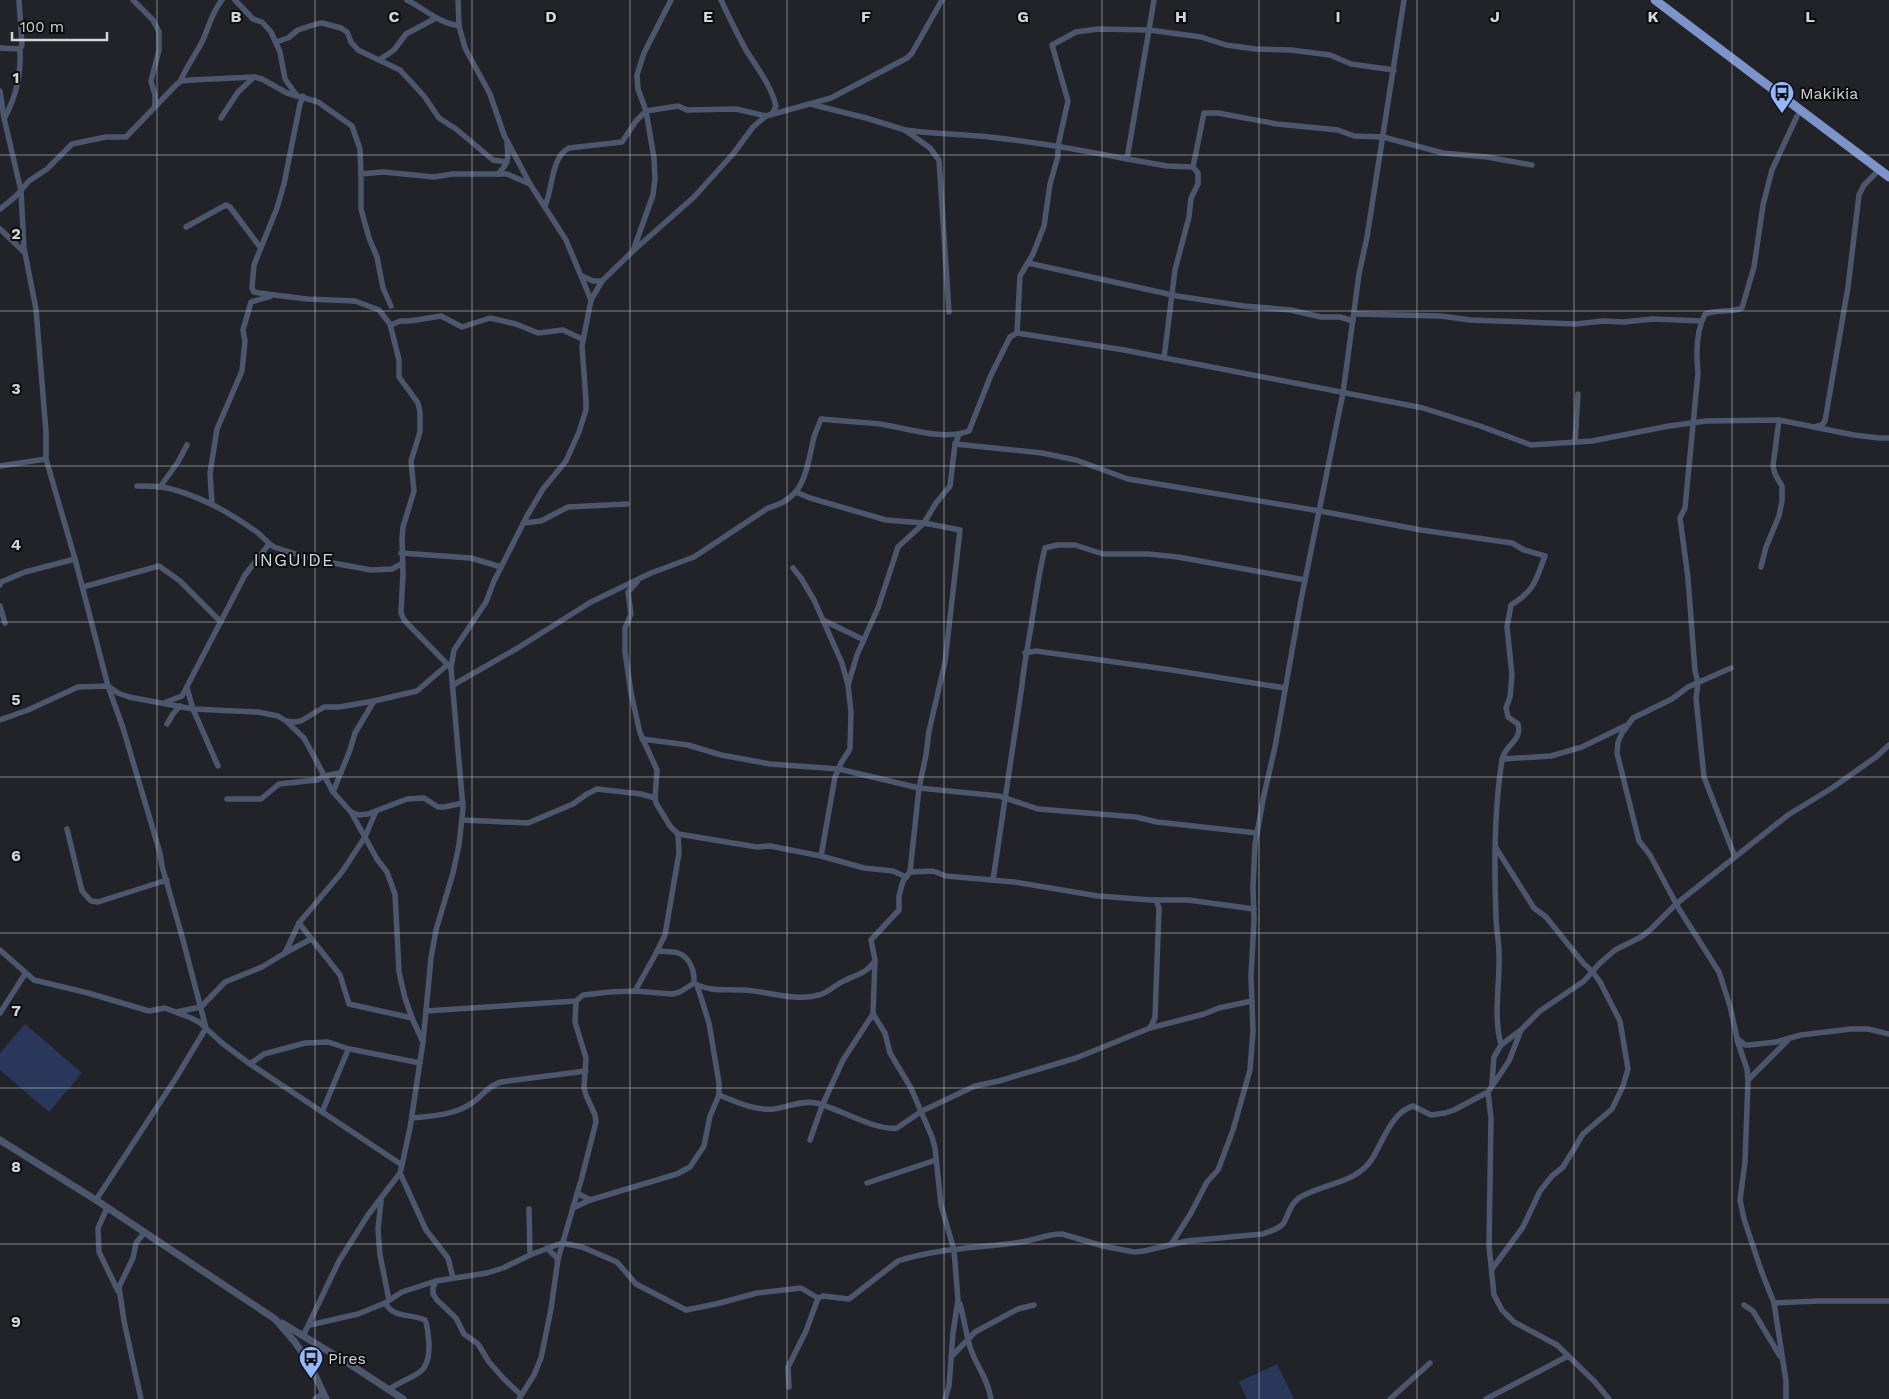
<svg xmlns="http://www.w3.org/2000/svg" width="1889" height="1399" font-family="'Work Sans',sans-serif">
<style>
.green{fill:#28375a}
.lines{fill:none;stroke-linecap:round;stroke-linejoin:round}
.minor{stroke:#4c576e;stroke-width:5.5}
.tertiary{stroke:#4c576e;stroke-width:7}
.trunk{stroke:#7c94c9;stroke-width:9}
.grid{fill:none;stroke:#d2d4d7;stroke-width:1;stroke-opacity:0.55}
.labels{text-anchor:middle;stroke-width:4;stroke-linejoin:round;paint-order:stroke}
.poi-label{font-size:16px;fill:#d2d4d7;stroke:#0b0c0e;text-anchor:start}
.neighbourhood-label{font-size:18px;letter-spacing:1px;fill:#d4d7de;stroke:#0b0c0e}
.grid-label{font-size:16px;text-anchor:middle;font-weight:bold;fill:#d2d4d7;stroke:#0b0c0e;stroke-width:4;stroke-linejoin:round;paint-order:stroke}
</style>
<rect width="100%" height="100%" fill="#212328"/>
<g class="green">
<polygon points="25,1024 82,1073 49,1112 0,1070 0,1053"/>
<polygon points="1277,1364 1294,1399 1247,1399 1239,1382"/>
</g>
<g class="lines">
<g class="minor">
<polyline points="133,0 153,20 159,32 159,50 151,81 155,95 155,107"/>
<polyline points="235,0 253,19 262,22 271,32 280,52 285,79 297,96"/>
<path d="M407,0C425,9 439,23 459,26"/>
<path d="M721,0C729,17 737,34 746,50C757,68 771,85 776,106L772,114"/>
<polyline points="276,42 288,38 298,30 316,24 322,23 341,28 347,32 351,42 358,50 400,70 424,96 439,118 456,129 493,160 507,162"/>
<polyline points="0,48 20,49 22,45 19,0"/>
<polyline points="379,60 394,50 406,34 436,18"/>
<polyline points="1394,70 1351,64 1330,55 1291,50 1255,49 1226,45 1201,37 1149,30 1098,29 1076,32 1052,45 1068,101 1058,146 1058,156 1050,184 1044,226 1033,254 1020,276 1017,333 1124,350 1423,408 1480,426 1531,445 1592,441 1669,426 1706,421 1779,420 1854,435 1879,438 1889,438"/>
<path d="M180,82C186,67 196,54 203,40C209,26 212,12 222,0"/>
<polyline points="0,91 4,118 21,191 24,248 36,309 46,432 46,459"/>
<polyline points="303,96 300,104 284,184 277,208 254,265 252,288 254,292 259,293 307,299 355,301 379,310 390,324 399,360 399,377 418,403 420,412 420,432 411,461 414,491 403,527 402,539 403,574 401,613 404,620 451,668"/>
<polyline points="810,104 866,118 905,130 930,148 939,160 949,312"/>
<path d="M5,117C17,94 21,75 20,49"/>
<polyline points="221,118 238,92 254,77"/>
<path d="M905,130C933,134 961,134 989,137C1036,142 1081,150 1127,159L1154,0"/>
<polyline points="1127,159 1167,166 1193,167 1198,173 1198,184 1191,198 1189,217 1175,270 1164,358"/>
<polyline points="1193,167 1204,113 1218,113 1277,124 1338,130 1354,136 1383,137 1443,153 1487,157 1532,165"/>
<path d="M498,174C508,164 509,158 507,144"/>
<path d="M545,206C553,188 551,157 569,148L622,142L636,121L646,111L678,106L687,110L736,109L766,116"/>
<polyline points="0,209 15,197 29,181 47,169 72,144 106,137 126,137 177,84 181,81 192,80 254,77 262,79 287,93 318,102 352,126 360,149 361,174"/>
<polyline points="186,227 226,205 230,207 260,247"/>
<polyline points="0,229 24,252"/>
<polyline points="633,251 694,197 733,154 753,127 766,116 831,98 907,58 912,53 942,0"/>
<polyline points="1028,263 1177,296 1244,306 1291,310 1321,317 1340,317 1353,321"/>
<polyline points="582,276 593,281 602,281"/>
<polyline points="591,300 602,281 633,251 653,195 655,179 654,158 646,111 638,89 637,75 644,53 671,0"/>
<polyline points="391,306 383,288 377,257 369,238 361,209 361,174 383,172 434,177 452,174 507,174 530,184"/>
<polyline points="1354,314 1441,316 1470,320 1576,324 1603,321 1624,322 1653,319 1701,321"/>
<polyline points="391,325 400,321 410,321 441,316 462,327 490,318 516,324 538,333 563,330 582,339"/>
<polyline points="1814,427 1822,425 1825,421 1848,287 1859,195 1864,185 1875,174"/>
<polyline points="1575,442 1578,394"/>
<path d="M955,444L1042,453L1076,460L1128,479L1320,511L1421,530L1512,543L1524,550L1545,556C1535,582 1535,590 1511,605L1507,627L1512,675L1510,697L1506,708L1508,717L1518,724C1523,741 1504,745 1502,760C1494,810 1494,866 1496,916C1496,929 1499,941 1499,954C1500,985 1493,1015 1501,1045"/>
<polyline points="0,466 46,459 75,559 108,686 123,728 160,853 162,866 183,940 206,1028 176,1078 96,1200"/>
<path d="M137,486C150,486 163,486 175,490C203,498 230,513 254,530C262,535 267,543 274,547L311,559L371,570L392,569L403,563"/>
<polyline points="160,487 178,462 187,445"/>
<polyline points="796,492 810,498 886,520 924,523 960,530 945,662 929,731 926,755 919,788 910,872"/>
<polyline points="212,504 210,473 217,429 242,371 245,341 243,330 251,302 271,296"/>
<polyline points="524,523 541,521 568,507 627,504"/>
<polyline points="401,553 471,558 501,567"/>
<polyline points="1761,567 1766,547 1779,516 1782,501 1782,486 1775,474 1773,466 1779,420"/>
<polyline points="793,568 801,578 814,600 842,663 848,685 851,712 850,749 841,763 835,777 821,856 864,868 893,871 906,877"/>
<polyline points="0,585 1,582 25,572 75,559"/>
<polyline points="83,587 159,566 180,581 221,622"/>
<polyline points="0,606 5,623"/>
<polyline points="823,620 864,640"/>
<polyline points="1025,653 1036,651 1172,670 1285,688"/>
<polyline points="1731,668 1688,687 1672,699 1633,718 1622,733 1618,742 1617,753 1639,841 1650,855 1679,909 1719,972 1730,1006 1737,1038 1745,1045 1749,1045 1776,1042 1801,1035 1851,1029 1868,1029 1889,1034"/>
<path d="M453,685L516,649L591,602L651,573L694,557L768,508C806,498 806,470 814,437C816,430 819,425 821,419C841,421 860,422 880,424C908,428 941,441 969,431L991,375L1010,337L1017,333"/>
<polyline points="848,685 857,655 878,608 898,547 924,523 936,503 950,486 955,444 959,435"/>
<polyline points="187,688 193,709 218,766"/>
<polyline points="166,702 182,696 245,575 269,544"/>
<polyline points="0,720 28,710 78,687 108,686 118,693 129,697 193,709 258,712 278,716 286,721 304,738 333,792 351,812 359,815 368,814 407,799 424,798 438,807 444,807 463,803"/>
<polyline points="287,721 294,722 301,721 324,707 339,707 374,701"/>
<polyline points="167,724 173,714 180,706"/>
<polyline points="642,739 688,745 721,755 770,764 839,769 919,788 999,796 1038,809 1136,817 1157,822 1257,833"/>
<polyline points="1502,759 1551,756 1582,747 1625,726"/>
<polyline points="333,792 350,750 355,733 374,701 417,691 447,665"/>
<polyline points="227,799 261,799 279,784 317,780 324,776 340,773"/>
<polyline points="351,812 377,859 387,872 395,894 399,972 405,998 412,1018"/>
<polyline points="462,820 528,823 573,804 587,794 597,789 641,794 655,798"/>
<polyline points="67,829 82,891 91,901 98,902 167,880"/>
<polyline points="678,834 757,847 770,846 821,856"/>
<path d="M1735,857L1704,777L1696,698L1698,683L1695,671L1688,578L1680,518L1685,508L1698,373C1696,354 1696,331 1705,314C1718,309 1731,313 1742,308L1754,267L1763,205L1772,170L1797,116"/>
<path d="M993,880L1022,685C1024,663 1029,641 1032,620C1036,595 1039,572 1045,548L1057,545H1075L1103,554H1148L1178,557L1305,580"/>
<polyline points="299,923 340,975 349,1004 412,1018 422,1040"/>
<polyline points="0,950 34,980 88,993 149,1011 165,1008 191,1018 199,1022 222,1043 250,1064 402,1165"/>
<path d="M657,951C663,952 672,951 678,953C690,957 695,972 694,983"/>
<polyline points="285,953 311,939"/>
<polyline points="635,991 654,957 665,935 679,853 678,834 670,826 656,803 655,798 657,770 640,733 631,693 625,652 625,628 631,614 628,592 637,582"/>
<path d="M426,1011L576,1001L583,995L610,992L635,991L672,994L680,992L694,983C709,992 726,989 743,990C767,991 794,1002 819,995C829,992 836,984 846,980C857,974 866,974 874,962"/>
<polyline points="176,1012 201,1007 225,982 262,967 285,953 299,923 342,872 365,837 376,811"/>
<polyline points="0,1013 25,974"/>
<polyline points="1150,1028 1204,1014 1219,1008 1252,1001"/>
<polyline points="1737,1040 1747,1069 1748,1080 1745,1162 1740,1200 1744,1219 1761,1270 1774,1303 1786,1381 1786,1399"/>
<polyline points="250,1064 264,1054 305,1043 328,1042 349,1049"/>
<polyline points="1748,1080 1787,1041"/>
<polyline points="1492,1084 1494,1057 1501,1045 1521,1030 1540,1011 1584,981 1599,964 1615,950 1641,937 1650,930 1676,904 1788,815 1832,788 1876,757 1889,745"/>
<polyline points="1488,1092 1491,1118 1489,1246 1494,1295 1502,1310 1514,1322 1557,1345 1595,1382 1609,1399"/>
<path d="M719,1095C736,1102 755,1111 774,1109C787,1107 803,1100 816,1103C838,1108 875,1131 897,1128L922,1111L975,1086L999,1081L1076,1058L1150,1028L1155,1018L1159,908L1156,900"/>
<polyline points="322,1112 348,1050 350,1049 420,1063"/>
<path d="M412,1118C432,1116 455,1115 472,1103C482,1096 489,1085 501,1082L586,1071"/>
<polyline points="810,1140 822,1106 843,1060 873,1014"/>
<polyline points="400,1173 426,1230 448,1258 453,1278"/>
<polyline points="867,1183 936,1160"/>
<polyline points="577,1193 590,1200"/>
<polyline points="381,1201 378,1229 380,1255 389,1300"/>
<polyline points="107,1208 98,1228 99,1252 118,1291"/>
<polyline points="573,1208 590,1200 677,1174 690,1167 704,1146 710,1116 719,1095 719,1083 709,1023 697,985"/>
<polyline points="529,1209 530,1255"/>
<polyline points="1172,1243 1191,1213 1207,1182 1218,1170 1233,1130 1250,1070 1253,1031 1251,976 1254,920 1253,887 1255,844 1264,795 1275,747 1301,600 1343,393 1359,274 1367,237 1404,0"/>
<polyline points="547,1248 558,1259"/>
<polyline points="1492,1269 1523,1227 1540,1191 1552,1176 1563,1167 1583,1134 1612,1109 1623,1086 1628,1069 1620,1021 1600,982 1592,971 1584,964 1546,917 1534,908 1496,848"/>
<polyline points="436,1281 433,1288 433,1294 437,1300 456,1318 464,1334 478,1344 489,1362 504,1379 521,1395"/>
<path d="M385,1303C395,1319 409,1313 425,1320C428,1326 428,1336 429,1343C430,1379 413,1372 388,1390"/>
<polyline points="1774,1303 1818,1301 1889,1301"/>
<path d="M960,1304C964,1319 966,1333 970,1347C976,1366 988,1378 991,1399"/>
<polyline points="1744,1305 1753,1311 1780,1356"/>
<polyline points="310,1325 358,1314 385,1303 402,1292 436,1281 487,1273 503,1268 530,1255 562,1243 582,1247 617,1262 636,1284 686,1310 716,1304 757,1293 801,1288 818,1298"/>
<polyline points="303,1336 339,1261 368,1215 400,1173 402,1165 410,1128 423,1042 431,958 436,930 453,873 459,845 463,808 451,668 454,650 486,602 494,581 527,516 543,489 566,461 579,432 586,410 586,401 582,346 591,300 566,240 530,184 504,135 490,94 465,48 459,26 458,0"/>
<polyline points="951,1357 975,1332 1018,1309 1034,1305"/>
<path d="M789,1387L788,1367L806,1331L818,1298L823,1296L849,1299L898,1261C937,1248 980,1248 1021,1242C1035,1240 1047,1234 1062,1234L1103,1246L1134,1252L1144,1251L1187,1241L1263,1234C1269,1232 1278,1229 1283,1224C1289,1215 1289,1205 1299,1198C1323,1183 1356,1184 1372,1159C1383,1141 1392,1112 1413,1106L1431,1115L1445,1113L1454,1110L1488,1092L1509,1061L1521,1030"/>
<polyline points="141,1399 124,1321 119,1287 133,1258 136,1243 145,1232"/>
<polyline points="315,1399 323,1393"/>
<polyline points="519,1399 534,1375 541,1358 551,1309 558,1259 582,1177 596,1122 595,1115 586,1095 584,1088 586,1058 575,1022 576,1001"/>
<polyline points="945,1399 949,1386 953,1333 958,1300 954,1250 941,1205 935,1148 932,1137 911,1088 890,1053 885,1033 873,1014 875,960 871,940 899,910 899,896 903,881 910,872 933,871 946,876 1014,882 1098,896 1151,900 1188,900 1254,909"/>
<polyline points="1390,1399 1430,1363"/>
<polyline points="1486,1399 1568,1356"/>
</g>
<g class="tertiary">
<polyline points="0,1140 96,1200 275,1319 294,1341 309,1362 326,1399"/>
<polyline points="282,1323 351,1365 403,1399"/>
</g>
<polyline class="trunk" points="1655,0 1889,177"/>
</g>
<path class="grid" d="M157,0V1399M315,0V1399M472,0V1399M630,0V1399M787,0V1399M944,0V1399M1102,0V1399M1259,0V1399M1417,0V1399M1574,0V1399M1732,0V1399M0,155H1889M0,311H1889M0,466H1889M0,622H1889M0,777H1889M0,933H1889M0,1088H1889M0,1244H1889"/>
<defs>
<symbol id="bus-pin" viewBox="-11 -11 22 30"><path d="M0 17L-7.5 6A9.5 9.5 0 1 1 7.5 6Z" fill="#96b6fd" stroke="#0b0c0e"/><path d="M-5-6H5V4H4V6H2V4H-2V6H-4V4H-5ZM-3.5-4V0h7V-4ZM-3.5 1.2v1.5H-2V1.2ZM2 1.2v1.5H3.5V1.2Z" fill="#111"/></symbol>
</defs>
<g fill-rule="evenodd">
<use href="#bus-pin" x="1768" y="79" width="28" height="38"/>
<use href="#bus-pin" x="297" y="1344" width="28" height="38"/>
</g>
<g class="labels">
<g class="poi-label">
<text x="1800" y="99">Makikia</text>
<text x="328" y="1364">Pires</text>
</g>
<g class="neighbourhood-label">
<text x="294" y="566">INGUIDE</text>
</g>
</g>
<g class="grid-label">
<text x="236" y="22">B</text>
<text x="394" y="22">C</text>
<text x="551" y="22">D</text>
<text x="708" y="22">E</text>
<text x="866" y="22">F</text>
<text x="1023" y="22">G</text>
<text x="1181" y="22">H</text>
<text x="1338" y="22">I</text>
<text x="1495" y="22">J</text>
<text x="1653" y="22">K</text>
<text x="1810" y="22">L</text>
<text x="16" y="83">1</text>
<text x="16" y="239">2</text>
<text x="16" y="394">3</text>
<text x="16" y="550">4</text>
<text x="16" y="705">5</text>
<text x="16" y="861">6</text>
<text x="16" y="1016">7</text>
<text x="16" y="1172">8</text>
<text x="16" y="1327">9</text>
</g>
<path d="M12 32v8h95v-8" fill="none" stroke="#d2d4d7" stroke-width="2.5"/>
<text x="20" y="32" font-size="15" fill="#d2d4d7" stroke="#0b0c0e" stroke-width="4" paint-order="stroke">100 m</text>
</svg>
